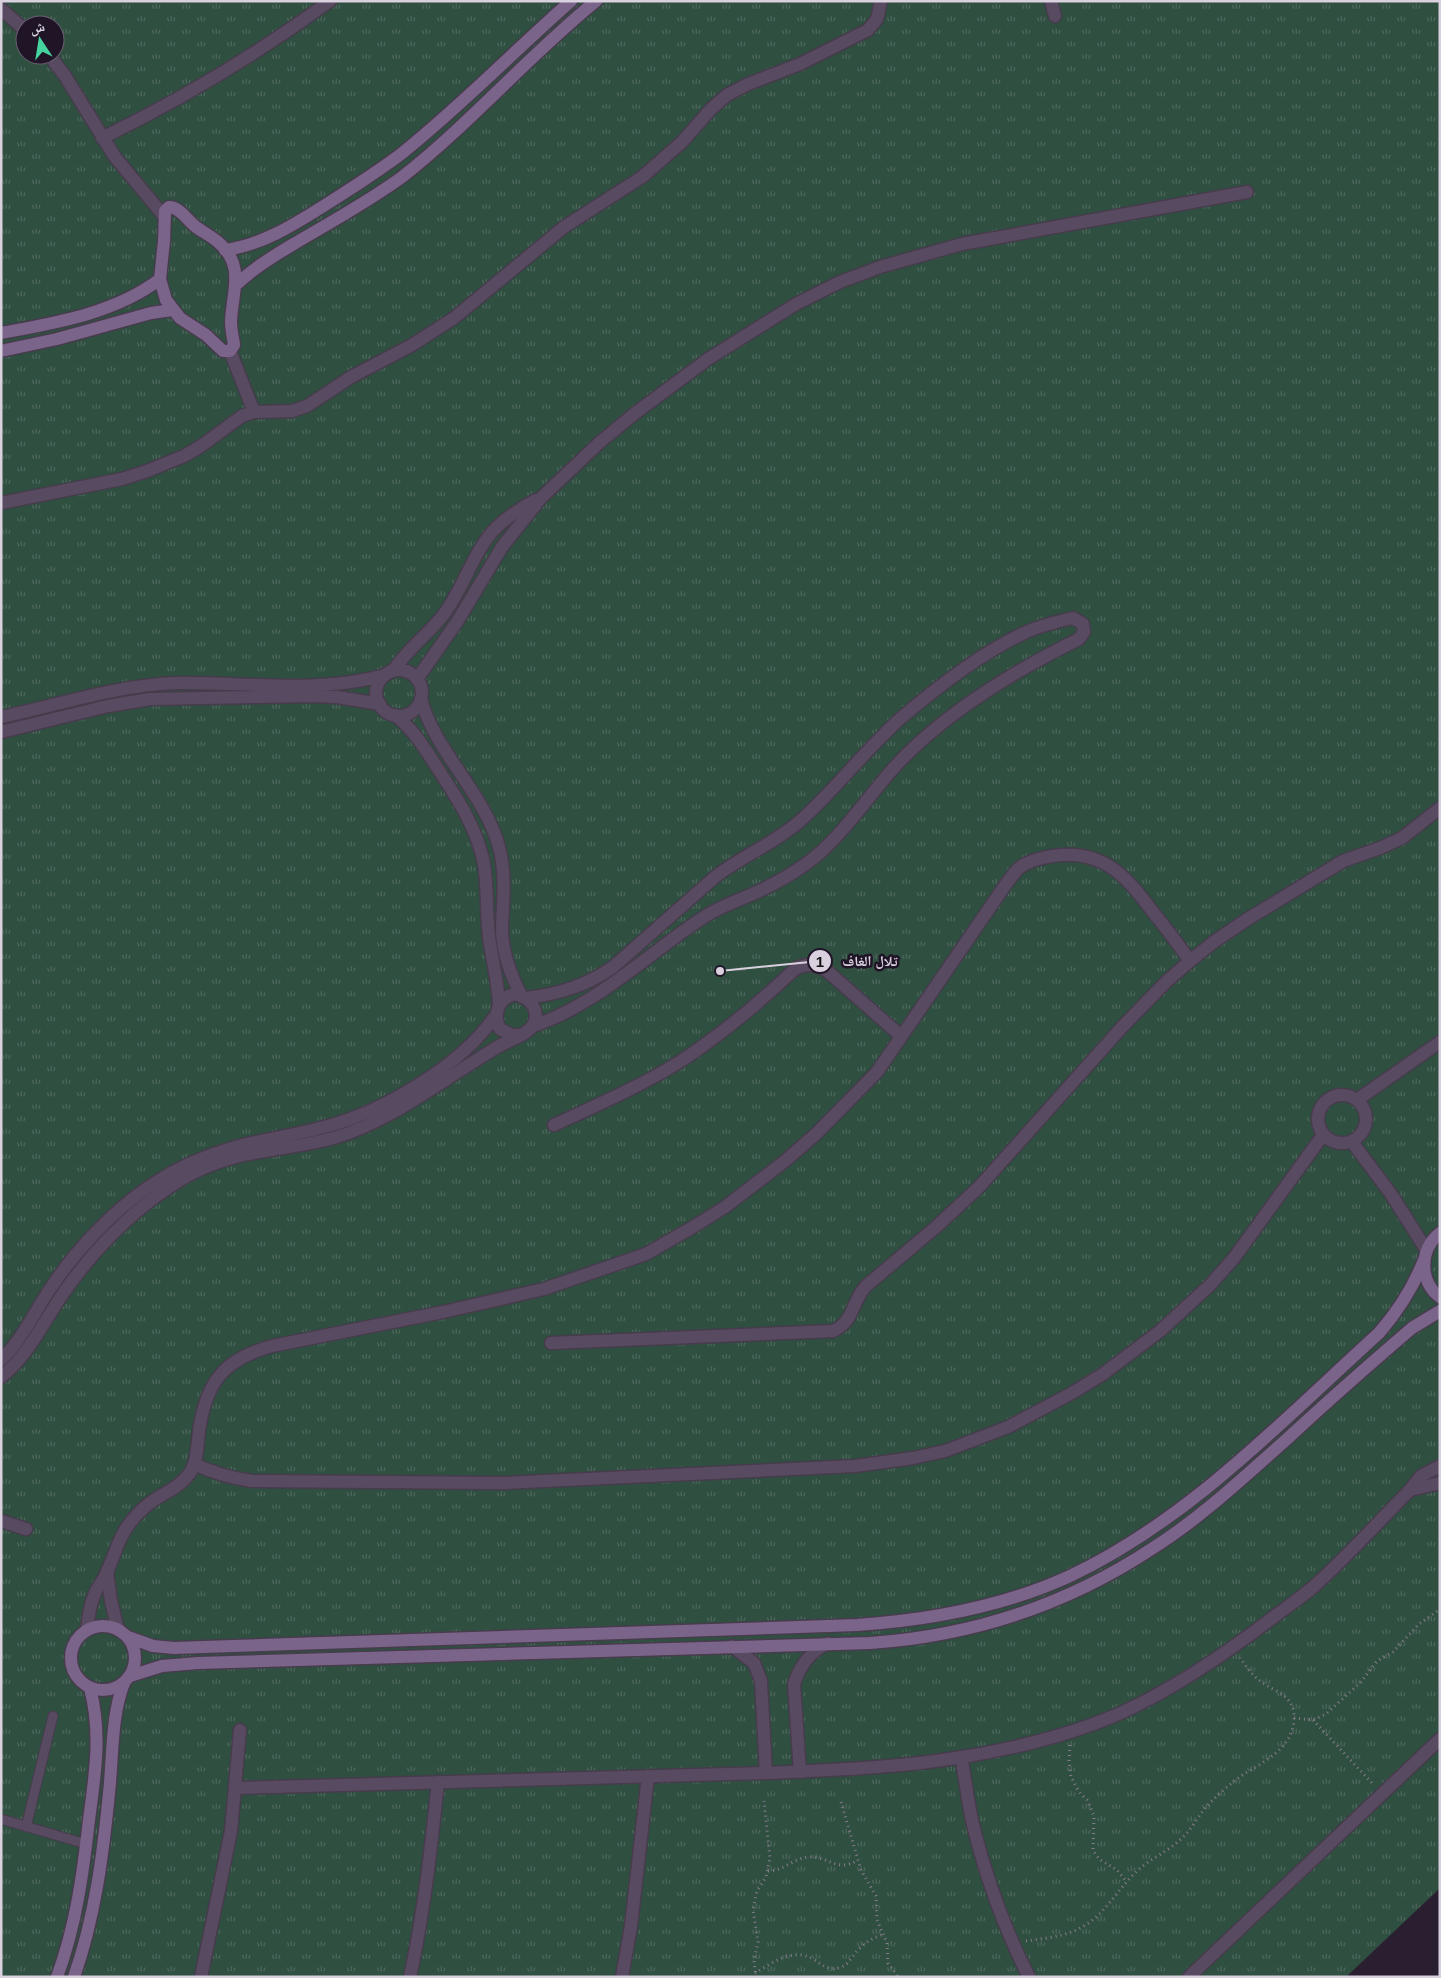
<svg xmlns="http://www.w3.org/2000/svg" width="1441" height="1978" font-family="Arial,'Noto Naskh Arabic',sans-serif">
<style>
.grass{fill:url(#grass-tufts);fill-rule:evenodd}
.lines{fill:none;stroke-linecap:round;stroke-linejoin:round}
.lane-casing{stroke:#463c4c;stroke-width:11}
.street-casing{stroke:#463c4c;stroke-width:15}
.secondary-casing{stroke:#463c4c;stroke-width:15}
.path{stroke:#867c8c;stroke-width:3;stroke-dasharray:1 4;stroke-linecap:butt}
.lane{stroke:#584b61;stroke-width:9}
.street{stroke:#584b61;stroke-width:12}
.secondary{stroke:#7b648a;stroke-width:12}
.leader{fill:none;stroke:#d9d1de;stroke-width:2}
.callout-dot{fill:#d9d1de;stroke:#201427;stroke-width:2}
.mark-label{font-size:15px;text-anchor:middle;font-weight:bold;fill:#111}
.callout-label{font-size:14px;text-anchor:middle;font-weight:bold;fill:#d9d1de;stroke:#201427;stroke-width:5;stroke-linejoin:round;paint-order:stroke}
</style>
<defs>
<pattern id="grass-tufts" width="24" height="20" patternUnits="userSpaceOnUse" patternTransform="scale(1.25)"><rect width="24" height="20" fill="#2f4f41"/><path d="M3 7l-1-3M5 7V3M7 7l1-3M15 17l-1-3M17 17v-4M19 17l1-3" fill="none" stroke="#4d675c"/></pattern>
</defs>
<rect width="100%" height="100%" fill="#2a1e31"/>
<path class="grass" d="M1,1H1440V1888L1346,1977H1ZM25,25H55V55H25Z"/>
<g class="lines">
<defs>
<g id="lane">
<polyline points="1,1819 86,1844"/>
<polyline points="26,1827 53,1716"/>
</g>
<g id="street">
<polyline points="1051,1 1055,16"/>
<polyline points="1,9 25,30"/>
<polyline points="49,55 65,76 115,157 164,216"/>
<path d="M102,138C184,98 256,55 330,1"/>
<polyline points="230,351 254,412"/>
<polyline points="1,503 122,479 147,471 184,456 201,446 242,416 254,412 292,411 307,406 351,377 412,345 454,318 564,227 642,177 682,142 711,109 727,95 748,84 800,64 868,30 877,19 881,1"/>
<circle cx="399" cy="693" r="23"/>
<path d="M393,671C407,649 429,634 444,614C462,590 470,561 488,537C500,521 519,509 536,500"/>
<polyline points="417,679 457,622 502,547 541,498 599,443 634,414 708,359 796,304 840,282 880,267 962,244 1247,192"/>
<path d="M421,699C435,753 487,795 500,851C506,877 503,902 502,928C502,952 511,976 522,997"/>
<path d="M395,715C414,730 425,749 438,769C457,798 477,828 484,864C488,888 486,912 489,937C492,960 498,981 499,1005"/>
<path d="M1,717C59,705 117,685 177,683C246,682 317,694 385,675"/>
<polyline points="1,732 108,706 150,699 313,696 337,697 380,704"/>
<path d="M526,998C558,994 586,986 613,967L715,877C742,856 775,843 800,821C836,789 865,750 901,718C935,689 982,653 1022,634C1038,626 1055,622 1073,618L1083,624L1084,632L1079,639C1018,669 956,706 907,754C876,784 854,822 822,851C803,868 779,882 755,893C737,901 718,907 701,919C645,956 598,1004 533,1026"/>
<circle cx="1342" cy="1119" r="24"/>
<polyline points="1357,1100 1440,1042"/>
<path d="M554,1125C597,1105 641,1086 681,1061C722,1034 759,1003 795,969C805,963 815,964 826,970L901,1036"/>
<polyline points="1352,1142 1391,1194 1427,1251"/>
<path d="M551,1343L833,1331C855,1321 851,1302 866,1286L936,1227L979,1187L1123,1026L1167,981L1190,961L1215,941L1246,920L1343,861L1380,848L1402,838L1440,808"/>
<path d="M1,1360C21,1341 33,1315 48,1292C75,1251 112,1211 153,1184C177,1168 204,1156 232,1148C263,1139 296,1135 328,1126C384,1111 463,1064 495,1016"/>
<path d="M1,1377C28,1356 43,1323 62,1295C90,1254 129,1213 171,1186C193,1171 218,1161 244,1155C275,1148 306,1146 337,1137C379,1124 416,1099 453,1075C469,1065 485,1054 501,1045C510,1040 524,1036 531,1028C538,1020 537,1008 529,1001C511,983 488,1007 500,1029L512,1035H519"/>
<path d="M194,1464C213,1473 231,1478 252,1481L503,1483L855,1466L913,1458L945,1451L1008,1427L1072,1393L1103,1374L1160,1331L1210,1285L1234,1258L1323,1135"/>
<polyline points="1410,1490 1440,1483"/>
<polyline points="1,1521 26,1529"/>
<polyline points="107,1571 111,1601 118,1630"/>
<path d="M87,1630C88,1617 90,1605 95,1593C99,1585 105,1578 108,1570C119,1542 122,1527 146,1506C161,1493 180,1489 191,1471C198,1459 197,1445 199,1431C206,1382 224,1359 272,1346L443,1312L544,1289L646,1254L693,1227L725,1207L785,1161L817,1133L877,1072L1006,884C1010,879 1014,873 1018,869C1028,860 1048,856 1061,855C1107,852 1128,879 1153,912C1166,928 1178,944 1190,961"/>
<polyline points="732,1646 754,1663 761,1681 766,1773"/>
<path d="M961,1757C966,1781 968,1806 974,1829C987,1880 1005,1930 1029,1977"/>
<path d="M800,1772L794,1684C800,1665 810,1652 828,1643"/>
<path d="M236,1788L766,1773C832,1770 897,1768 962,1757C1017,1748 1075,1734 1125,1711C1179,1686 1228,1652 1275,1616C1287,1607 1300,1598 1311,1589C1346,1558 1377,1523 1410,1490L1421,1476L1440,1466"/>
<polyline points="201,1977 231,1831 240,1730"/>
<path d="M410,1977C424,1913 431,1848 438,1782"/>
<polyline points="622,1977 631,1926 648,1776"/>
<polyline points="1189,1977 1440,1739"/>
</g>
<g id="secondary">
<path d="M169,207C180,207 187,220 196,227C203,232 211,236 218,242C246,266 232,291 231,322C231,330 233,337 234,345L230,351H223L206,335L180,318L166,300L160,279L164,241L165,211Z"/>
<path d="M225,250C261,245 292,226 322,207C349,190 376,173 401,154C460,107 514,51 571,1"/>
<path d="M237,284C254,268 272,257 292,245C329,223 368,202 402,177C471,123 528,56 596,1"/>
<path d="M1,333C55,323 116,313 160,279"/>
<polyline points="1,351 57,339 151,313 172,310"/>
<path d="M1440,1233C1419,1249 1419,1282 1440,1297"/>
<circle cx="103" cy="1658" r="32"/>
<path d="M128,1637L153,1646L174,1648L857,1625C930,1620 1003,1607 1070,1576C1189,1520 1283,1420 1379,1333C1399,1310 1413,1288 1424,1260"/>
<path d="M130,1676L162,1666L198,1663L870,1643C972,1636 1067,1605 1153,1548C1202,1517 1244,1477 1287,1439C1328,1401 1370,1364 1412,1328L1440,1311"/>
<path d="M57,1977C76,1926 83,1873 89,1820C95,1774 102,1734 90,1688"/>
<path d="M74,1977C95,1917 103,1855 109,1793C113,1757 111,1716 124,1683"/>
</g>
</defs>
<use href="#lane" class="lane-casing"/>
<use href="#street" class="street-casing"/>
<use href="#secondary" class="secondary-casing"/>
<g class="path">
<polyline points="1294,1718 1313,1720 1326,1714 1361,1682 1377,1661 1393,1652 1419,1624 1440,1609"/>
<polyline points="1313,1720 1372,1783"/>
<polyline points="1070,1745 1069,1762 1071,1777 1079,1792 1087,1800 1094,1816 1093,1850 1099,1859 1117,1870 1127,1882"/>
<polyline points="841,1802 861,1870 876,1896 877,1920 887,1943 888,1963 898,1977"/>
<path d="M768,1871C784,1871 793,1858 809,1857C829,1856 837,1873 858,1860"/>
<path d="M1026,1941C1045,1938 1066,1937 1084,1926C1106,1913 1117,1890 1136,1872C1150,1858 1170,1851 1184,1836C1193,1827 1199,1815 1207,1806C1218,1794 1231,1783 1244,1774C1265,1761 1291,1749 1294,1721C1296,1695 1276,1693 1260,1681C1252,1675 1246,1666 1240,1658"/>
<path d="M755,1973C772,1963 793,1947 813,1959C821,1964 827,1970 838,1968C849,1966 852,1955 860,1948C867,1941 875,1937 884,1934"/>
<polyline points="756,1977 754,1961 758,1942 753,1909 757,1891 766,1877 770,1858 764,1801"/>
</g>
<use href="#lane" class="lane"/>
<use href="#street" class="street"/>
<use href="#secondary" class="secondary"/>
</g>
<path class="leader" d="M720 971L820 961"/>
<g class="callout-dot">
<circle cx="720" cy="971" r="5"/>
<circle cx="820" cy="961" r="12"/>
</g>
<g class="mark-label">
<text x="820" y="967">1</text>
</g>
<g class="callout-label">
<text x="870" y="966">تلال الغاف</text>
</g>
<rect width="1441" height="1978" fill="none" stroke="#d9d1de" stroke-width="5"/>
<g transform="translate(40 40) rotate(348)"><circle r="24" fill="#201427" stroke="#6a6070"/>
<path d="M0-4L9 19L0 12L-9 19Z" fill="#45d49f"/>
<text y="-8" font-size="14" font-weight="bold" text-anchor="middle" fill="#d9d1de">ش</text>
</g>
</svg>
